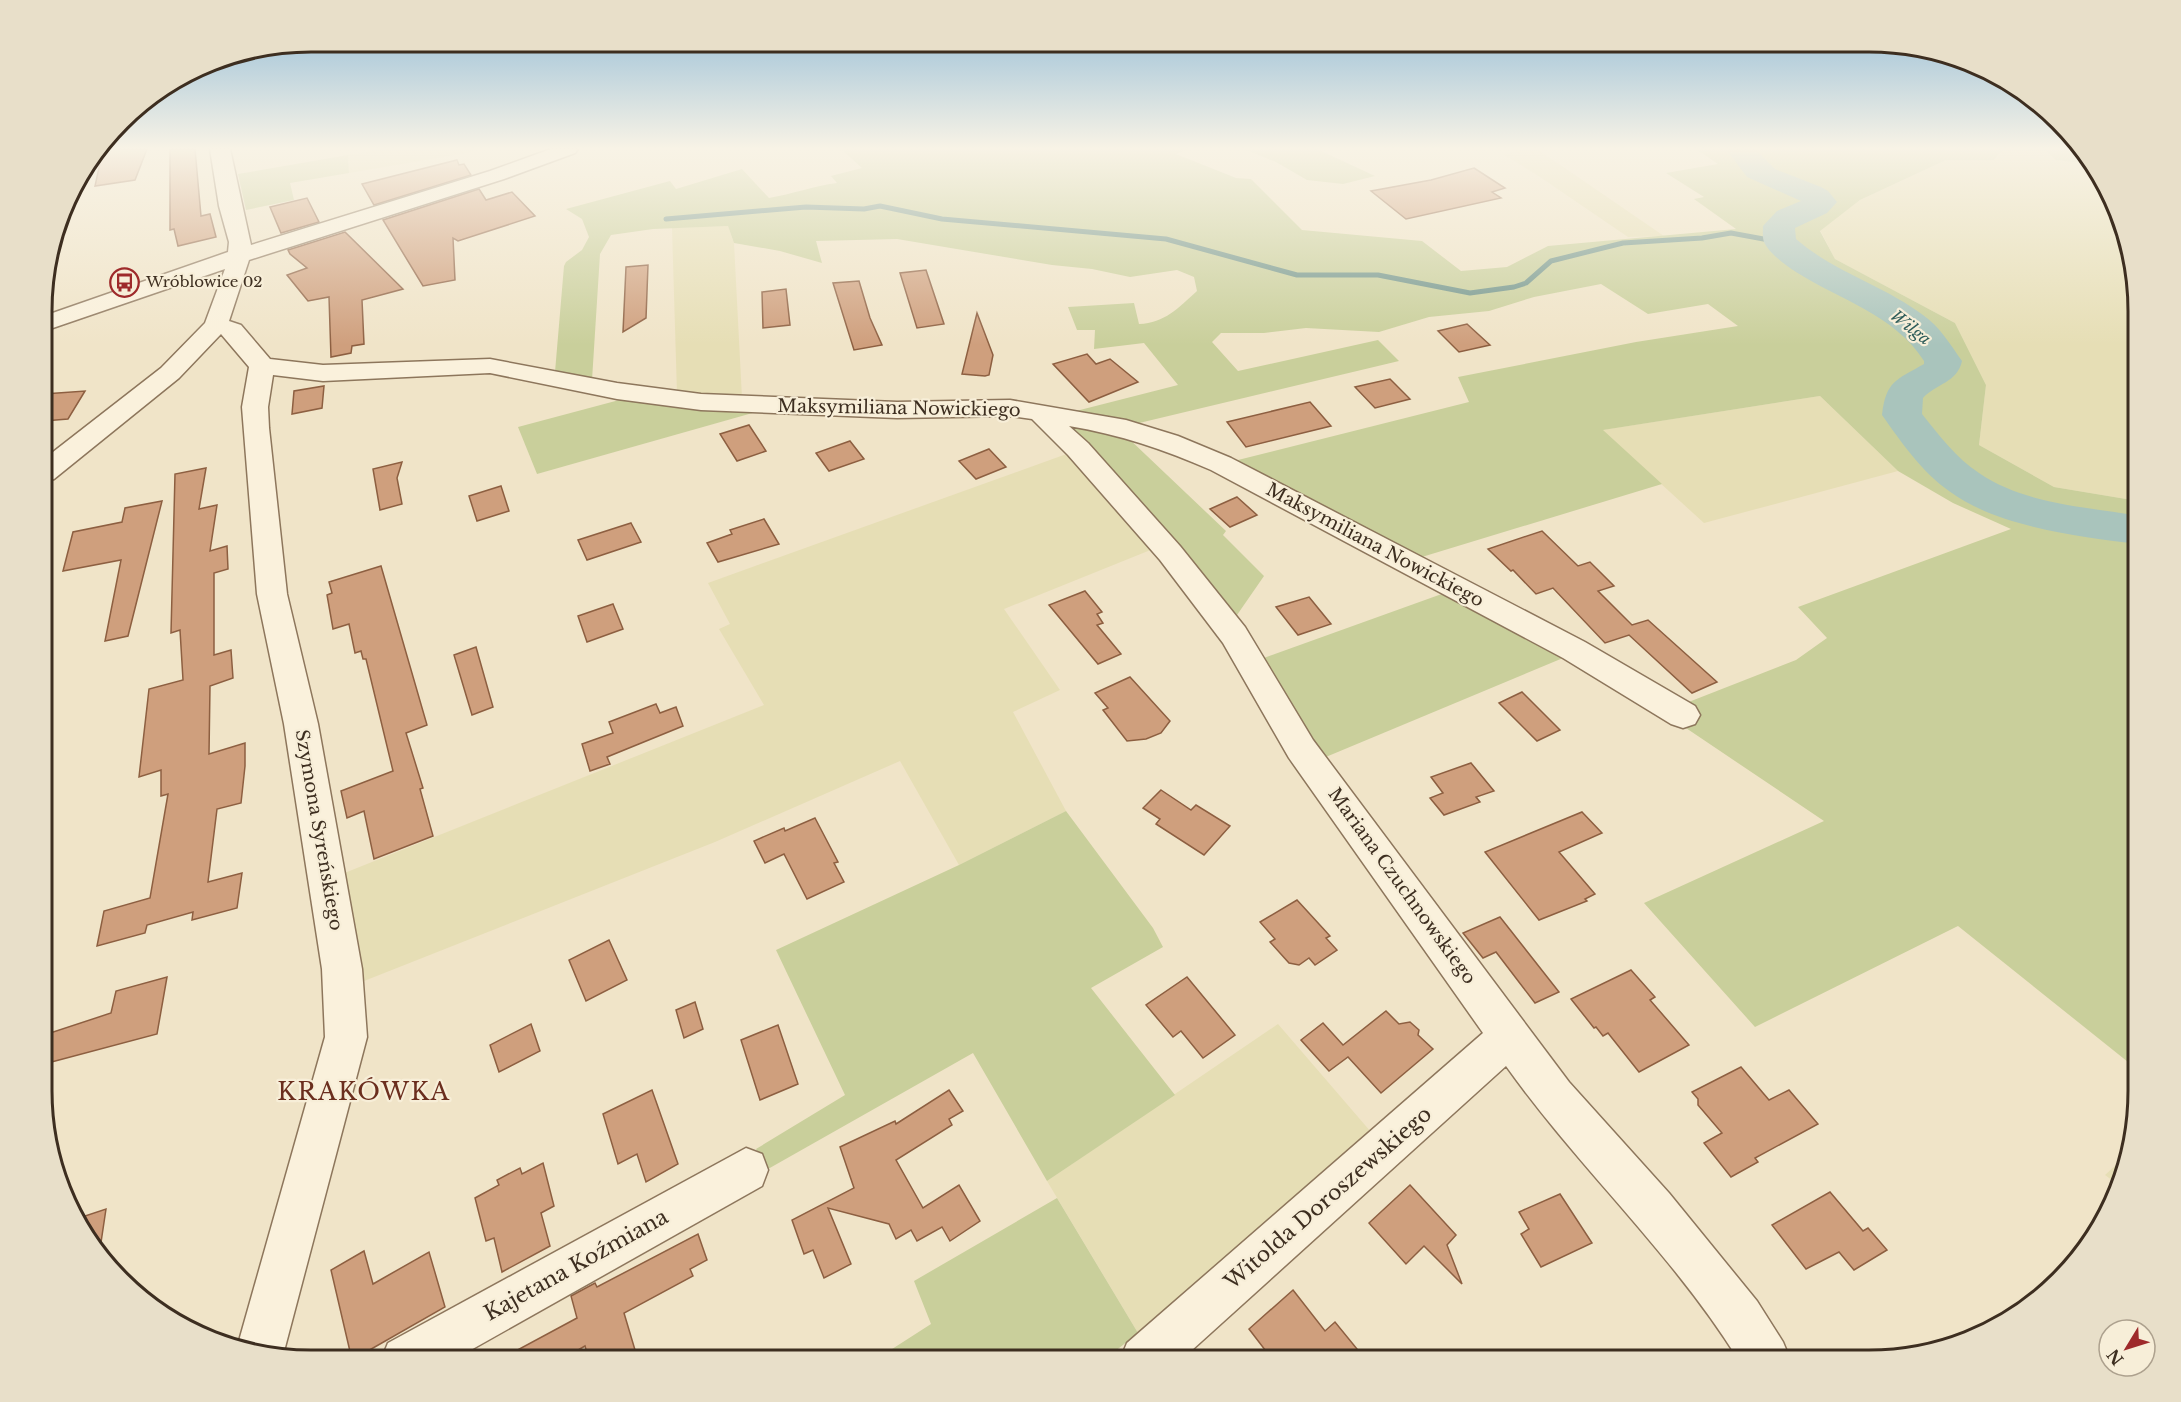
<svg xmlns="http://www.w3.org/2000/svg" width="2181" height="1402" font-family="'Libre Baskerville',serif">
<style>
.farmland{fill:#e6deb5}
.green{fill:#c9cf9b}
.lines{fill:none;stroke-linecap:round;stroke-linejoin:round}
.stream{stroke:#6f938a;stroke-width:5}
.river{fill:#a9c4bc;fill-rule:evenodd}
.building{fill:#cf9f7d;stroke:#8d5f41;stroke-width:1.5}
.minor-casing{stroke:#8d765c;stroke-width:3}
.minor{fill:#faf1dc;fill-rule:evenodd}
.labels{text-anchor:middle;stroke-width:4.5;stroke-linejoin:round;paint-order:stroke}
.far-poi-label{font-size:15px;fill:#3d2e20;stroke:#f7eed8;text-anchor:start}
.far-water-label{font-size:16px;font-style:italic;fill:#2f5d5a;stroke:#f7eed8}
.street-label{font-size:18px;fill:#3d2e20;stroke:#f7eed8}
.near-street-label{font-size:21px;fill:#3d2e20;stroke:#f7eed8}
.near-neighbourhood-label{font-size:24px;letter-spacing:1.5px;fill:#6b2e1e;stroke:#f7eed8}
.rim{fill:none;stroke:#3d2e20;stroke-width:3}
</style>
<rect width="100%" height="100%" fill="#f0e4c8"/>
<g class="farmland">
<polygon points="384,149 472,149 473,152 349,173 348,155"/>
<polygon points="1529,149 1537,149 1664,236 1628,237 1540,177 1503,154"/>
<polygon points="2003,149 2044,149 2056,160 2091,164 2103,177 2138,295 2138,501 2054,487 1979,445 1986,385 1955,323 1835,259 1820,230 1860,200 1946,160 1994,160"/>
<polygon points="728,226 734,243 742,398 677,394 672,228"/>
<polygon points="1820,396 1898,471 1704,523 1602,430"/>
<polygon points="1072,452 1158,547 1004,609 1060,690 1013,712 1066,811 959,865 900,761 715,842 359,983 342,874 764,705 719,629 730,624 708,583"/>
<polygon points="1278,1024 1371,1132 1138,1333 1047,1181"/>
<polygon points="2129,1153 2125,1177 2120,1186 2105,1175"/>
</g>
<g class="green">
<path d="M841,149H1188L1176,154L1236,178L1251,179L1302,230L1422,241L1461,271L1507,267L1548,246L1736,229L1694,199L1704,197L1666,173L1718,164L1696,149H1946L1950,151L1953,149H2003L1994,160H1946L1860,200L1820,231L1835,259L1955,323L1986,385L1979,445L2054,487L2138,501V1070L1958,926L1755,1027L1644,903L1824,821L1683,726L1681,705L1796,660L1827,638L1798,607L2011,529L1953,503L1898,471L1820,396L1603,430L1662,484L1412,560L1230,462L1469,402L1458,377L1636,342L1738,326L1708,304L1648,314L1601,284L1534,297L1489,311L1429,317L1379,332L1306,328L1264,333H1221L1212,342L1238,371L1378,340L1399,361L1135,424L1076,411L1178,385L1144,343L1094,349L1095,330H1077L1068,307L1134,303L1139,324C1165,323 1178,308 1197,291L1194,277L1177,270L1130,277L1092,269L1052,265L897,239L816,241L822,263L780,251L734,243L728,226L653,229L611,235L600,254L592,380L555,372L564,266L566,262L582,250L589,237L582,219L566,209L670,181L676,189L742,169L769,198C792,194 814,186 837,183L831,176L862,168Z"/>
<polygon points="1244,149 1317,149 1375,176 1343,184 1307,180 1276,162"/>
<polygon points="2044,149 2076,149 2091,164 2056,160"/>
<polygon points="348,155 349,173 290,183 294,200 246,210 238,174"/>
<polygon points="623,399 756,412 537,474 518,427"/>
<polygon points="1061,419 1126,436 1226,531 1223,535 1264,576 1237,615"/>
<polygon points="1450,591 1563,658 1321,759 1261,659"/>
<polygon points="51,770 49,787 44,894 44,771"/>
<polygon points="1066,811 1153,928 1163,947 1091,988 1175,1095 1047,1181 973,1053 768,1169 756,1149 845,1095 776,950 959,865"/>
<polygon points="1057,1198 1138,1333 1104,1360 875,1360 931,1324 914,1281"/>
</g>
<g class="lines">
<polyline class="stream" points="666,219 806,207 864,209 880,206 942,219 1166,239 1297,275 1378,275 1470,293 1514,287 1526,283 1551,261 1623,243 1702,238 1731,233 1780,242"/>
<path class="river" d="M1726,149H1755L1775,169L1821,187L1828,191L1837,202L1827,213L1795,228L1796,239C1834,272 1883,285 1923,315C1940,327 1950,344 1962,361C1957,383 1937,383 1923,398L1922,414C1939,435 1956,458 1979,473C2026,505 2085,506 2138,516V544C2080,537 1997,527 1949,491C1922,472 1901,442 1882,415C1886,381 1896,380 1924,364V361C1895,315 1840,300 1796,272C1786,265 1771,255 1765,244C1762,239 1763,232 1763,226L1777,211L1801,201L1747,177Z"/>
</g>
<g class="building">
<polygon points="103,149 147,149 135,180 95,186"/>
<polygon points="170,149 195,149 201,216 210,214 216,237 178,246 174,229 170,230"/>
<polygon points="457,160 459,165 464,164 471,175 374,205 362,184"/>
<polygon points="1474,168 1505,188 1492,192 1501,198 1406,219 1371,191 1431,180"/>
<polygon points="479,189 486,200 512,192 535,216 458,241 453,238 455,280 423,286 383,220"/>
<polygon points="307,198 319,222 281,233 270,207"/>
<polygon points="345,232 403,289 362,300 364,344 352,346 351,353 331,357 329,297 308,301 287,275 307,268 290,254 288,250"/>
<polygon points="648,265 646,318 623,332 626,267"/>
<polygon points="926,270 944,324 917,328 900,273"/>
<polygon points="859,281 870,318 882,345 854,350 833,283"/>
<polygon points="786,289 790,325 763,328 762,292"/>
<polygon points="977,313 993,355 989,375 985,376 962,374"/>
<polygon points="1467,324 1490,345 1459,352 1438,331"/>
<polygon points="1087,354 1096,364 1110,359 1138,382 1089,402 1053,364"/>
<polygon points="1390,379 1410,399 1375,408 1355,387"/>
<polygon points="324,386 322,408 292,414 294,391"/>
<polygon points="85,391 68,419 44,421 44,394"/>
<polygon points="1310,402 1331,426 1246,447 1227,422"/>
<polygon points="749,425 766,451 737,461 720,434"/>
<polygon points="850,441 864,459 829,471 816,453"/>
<polygon points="989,449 1006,467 976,479 959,461"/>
<polygon points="402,462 397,478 402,504 380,510 373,469"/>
<polygon points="206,468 199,509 217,505 210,551 227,546 228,569 214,573 214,655 231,650 233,678 210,686 209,754 245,743 245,766 241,803 217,809 208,882 242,873 237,908 192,920 193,912 147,925 145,933 97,946 104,911 150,898 168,794 161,796 161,770 139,777 149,689 183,680 180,630 171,633 175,474"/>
<polygon points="501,486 509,511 477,521 469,496"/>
<polygon points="1237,497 1257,515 1230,527 1210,509"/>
<polygon points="162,501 128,636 105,641 121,560 63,571 73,532 122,522 125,508"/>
<polygon points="764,519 779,544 718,562 707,543 732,534 730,530"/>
<polygon points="631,523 641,542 587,560 578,540"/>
<polygon points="1542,531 1578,566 1590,562 1614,586 1598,591 1632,625 1648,620 1717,682 1692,693 1629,635 1605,643 1553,588 1536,594 1513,570 1511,571 1488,549"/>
<polygon points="381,566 427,725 406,733 423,788 420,789 433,836 374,859 364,811 347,818 341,791 393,771 366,659 363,659 361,651 355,653 349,624 333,629 327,595 332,593 329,582"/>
<polygon points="1085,591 1102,612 1097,614 1103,623 1097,625 1121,654 1098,664 1049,605"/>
<polygon points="1309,597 1331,624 1298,635 1276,607"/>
<polygon points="613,604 623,629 587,642 578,616"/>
<polygon points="476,647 493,707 472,715 454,655"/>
<polygon points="1130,677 1170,721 1161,733 1146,739 1127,741 1103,710 1108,708 1095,693"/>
<polygon points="1522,692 1560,730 1537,741 1499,703"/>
<polygon points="656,704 660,713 676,707 683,726 607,757 610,764 590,771 582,744 613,733 609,722"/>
<polygon points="1471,763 1494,791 1476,797 1480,802 1444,815 1430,798 1443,793 1431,777"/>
<polygon points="1161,790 1191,810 1196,805 1230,826 1204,855 1156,824 1160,819 1143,808"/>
<polygon points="1582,812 1602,833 1559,852 1595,894 1585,899 1587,901 1539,920 1485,852"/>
<polygon points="815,818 838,862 834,863 844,882 807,899 784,854 765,863 754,841 784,828 785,831"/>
<polygon points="1297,900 1330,936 1326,938 1337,950 1315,965 1309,958 1299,965 1289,963 1270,942 1275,939 1260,922"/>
<polygon points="1500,917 1559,992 1535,1003 1496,952 1483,958 1463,933"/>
<polygon points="609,940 627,980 586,1001 569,960"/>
<polygon points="1631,970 1655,997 1650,1000 1689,1045 1639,1072 1608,1033 1603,1036 1596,1027 1594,1028 1571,999"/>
<polygon points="167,977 157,1034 44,1064 44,1035 111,1013 116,991"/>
<polygon points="1187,977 1235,1035 1203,1058 1181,1031 1173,1037 1146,1005"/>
<polygon points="695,1002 703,1029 684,1038 676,1010"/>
<polygon points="1386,1011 1399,1024 1410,1022 1419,1030 1418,1035 1433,1049 1381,1093 1348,1057 1329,1071 1301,1040 1323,1023 1343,1045"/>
<polygon points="531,1024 540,1051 499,1072 490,1045"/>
<polygon points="778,1025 798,1084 760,1100 741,1040"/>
<polygon points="1741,1067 1769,1100 1789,1090 1818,1124 1755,1158 1758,1162 1731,1177 1704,1143 1722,1133 1698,1105 1698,1099 1692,1092"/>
<polygon points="652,1090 678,1164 646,1182 637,1154 618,1164 603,1114"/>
<polygon points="949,1090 963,1111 949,1119 952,1125 896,1160 923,1208 959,1185 980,1221 950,1241 942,1227 917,1241 911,1230 896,1239 889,1224 828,1208 851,1264 824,1278 813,1250 804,1254 792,1220 854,1188 840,1147 895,1121 896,1124"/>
<polygon points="543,1163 554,1206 541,1213 550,1246 502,1272 494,1238 486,1241 475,1198 499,1185 497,1180 520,1168 522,1174"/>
<polygon points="1410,1185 1456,1235 1447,1245 1462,1284 1424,1246 1406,1264 1369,1223"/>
<polygon points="1830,1192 1863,1231 1868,1228 1887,1250 1854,1270 1839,1252 1806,1269 1772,1225"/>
<polygon points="1560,1194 1592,1243 1541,1267 1521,1234 1529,1229 1519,1212"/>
<polygon points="106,1209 100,1249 78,1225 76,1219"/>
<polygon points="698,1234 707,1260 690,1269 693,1276 624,1313 638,1360 589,1360 585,1346 561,1360 499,1360 577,1318 571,1296 595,1283 597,1287"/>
<polygon points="364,1251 373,1284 429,1252 445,1307 352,1360 331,1270"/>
<polygon points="1293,1290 1325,1331 1335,1322 1366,1360 1290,1360 1283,1350 1272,1359 1249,1329"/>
</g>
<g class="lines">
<defs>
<g id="minor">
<path d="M210,149H230L251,245L490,171L551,149H578L575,153L504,179L249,260L229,321L241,325L270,359L323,365L490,359L617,383L701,394L897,402L1010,400L1126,420L1178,436L1231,458L1585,642L1695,706L1700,715L1695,724L1683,728L1671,724L1563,658L1211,470C1163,449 1121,435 1069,426L1088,443L1180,546L1245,627L1313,740L1569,1082L1669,1193L1757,1301L1783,1342L1790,1359H1738C1672,1253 1578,1167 1506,1066L1181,1360H1120L1127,1343L1483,1033L1289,758L1223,643L1160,560L1068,455L1032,419L1010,416L897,418L701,410L617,399L490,373L323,381L273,375L268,407L269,428L287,594L318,724L362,969L367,1037L283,1355L237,1348L325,1037L322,969L284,724L257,594L242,407L249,367L221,334L179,378L54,479L44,482V459L161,368L205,323L225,269L44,331V316L228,252L229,242L219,206Z"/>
<polygon points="746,1148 762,1154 768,1170 762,1186 453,1360 381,1360 388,1343"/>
</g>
</defs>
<use href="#minor" class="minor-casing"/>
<use href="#minor" class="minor"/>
</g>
<linearGradient id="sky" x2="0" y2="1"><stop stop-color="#8fbad6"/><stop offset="0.43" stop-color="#f8f3e6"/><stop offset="1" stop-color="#f8f3e6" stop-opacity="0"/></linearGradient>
<rect width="2181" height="345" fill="url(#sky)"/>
<defs>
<symbol id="bus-ring" viewBox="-11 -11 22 22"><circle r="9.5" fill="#f7eed8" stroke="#9e2a2b" stroke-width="1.5"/><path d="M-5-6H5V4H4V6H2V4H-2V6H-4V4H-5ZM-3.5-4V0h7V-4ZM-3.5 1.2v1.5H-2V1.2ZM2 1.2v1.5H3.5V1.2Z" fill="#9e2a2b"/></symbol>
</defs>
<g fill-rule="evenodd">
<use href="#bus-ring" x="108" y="266" width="33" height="33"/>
</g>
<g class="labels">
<g class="far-poi-label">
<text x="146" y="287">Wróblowice 02</text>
</g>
<g class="far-water-label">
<text transform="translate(1911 327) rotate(38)" y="6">Wilga</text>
</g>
<g class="street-label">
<text transform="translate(899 408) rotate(1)" y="6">Maksymiliana Nowickiego</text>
<text transform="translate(1375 545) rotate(28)" y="6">Maksymiliana Nowickiego</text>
<text transform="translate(319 830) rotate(80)" y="6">Szymona Syreńskiego</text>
<text transform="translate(1402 886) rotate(54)" y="6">Mariana Czuchnowskiego</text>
</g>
<g class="near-street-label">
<text transform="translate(1328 1198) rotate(-41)" y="7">Witolda Doroszewskiego</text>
<text transform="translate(576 1265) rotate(-29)" y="7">Kajetana Koźmiana</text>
</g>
<g class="near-neighbourhood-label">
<text x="364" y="1100">KRAKÓWKA</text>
</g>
</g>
<path d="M0 0H2181V1402H0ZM311 52H1869A259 259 0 0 1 2128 311V1091A259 259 0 0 1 1869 1350H311A259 259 0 0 1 52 1091V311A259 259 0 0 1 311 52Z" fill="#e8dfc9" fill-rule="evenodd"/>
<path class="rim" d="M311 52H1869A259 259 0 0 1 2128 311V1091A259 259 0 0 1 1869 1350H311A259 259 0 0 1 52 1091V311A259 259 0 0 1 311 52Z"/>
<g transform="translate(2127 1348) rotate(232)"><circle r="28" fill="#f7eed8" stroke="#ada18e" stroke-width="1.5"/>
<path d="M0-4.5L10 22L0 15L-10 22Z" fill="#9e2a2b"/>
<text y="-9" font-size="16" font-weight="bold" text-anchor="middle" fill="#3d2e20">N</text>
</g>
</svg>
